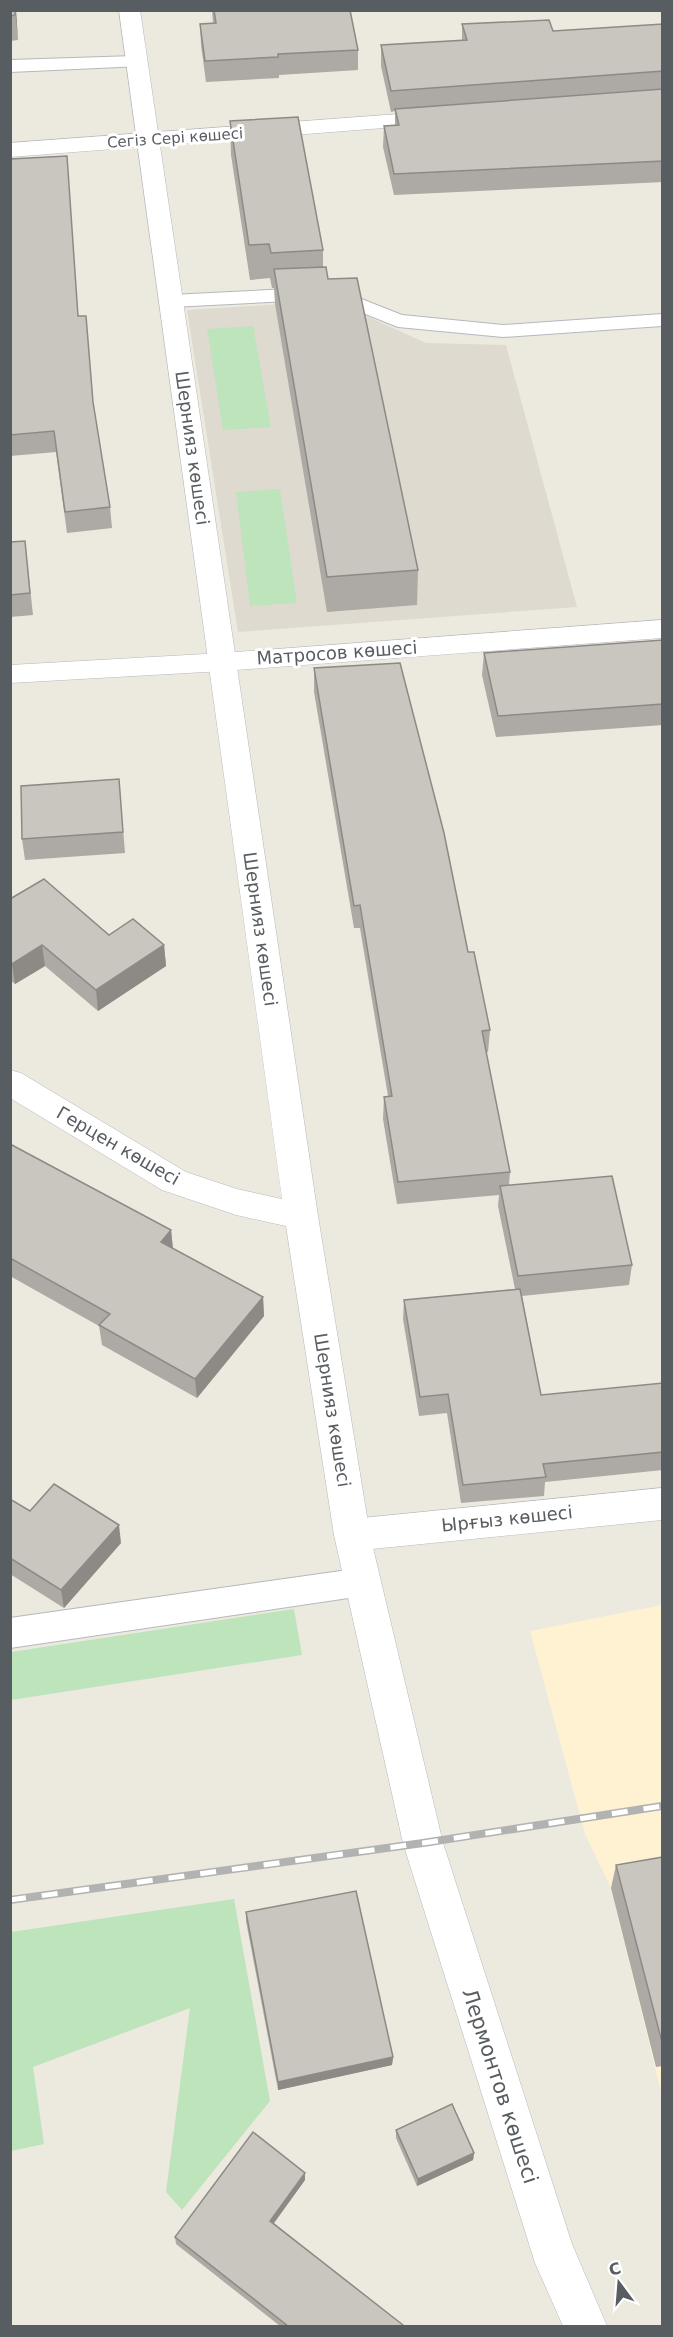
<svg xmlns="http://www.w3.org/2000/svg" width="673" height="2337" font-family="'DejaVu Sans',sans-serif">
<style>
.commercial{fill:#fef2d2}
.education{fill:#dedad0}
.green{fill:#bde4bb}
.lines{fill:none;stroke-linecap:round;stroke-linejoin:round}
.service-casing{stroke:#b5b8bd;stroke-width:2}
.minor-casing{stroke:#b5b8bd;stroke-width:1}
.tertiary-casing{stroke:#b5b8bd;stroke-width:1}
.service{fill:#fff;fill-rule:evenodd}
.minor{fill:#fff;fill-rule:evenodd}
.tertiary{fill:#fff;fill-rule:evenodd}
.rail-casing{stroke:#b1b2b2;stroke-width:8}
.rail{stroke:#fff;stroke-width:5;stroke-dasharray:16;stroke-linecap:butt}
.wall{fill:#ada9a4}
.shaded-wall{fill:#8d8a86}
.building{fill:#c9c5bf;stroke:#8d8a86;stroke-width:1.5}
.labels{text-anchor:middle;stroke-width:6;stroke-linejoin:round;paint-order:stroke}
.far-street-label{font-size:15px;fill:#585d61;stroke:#fff}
.street-label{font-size:18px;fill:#585d61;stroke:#fff}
.near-street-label{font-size:21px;fill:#585d61;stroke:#fff}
</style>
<rect width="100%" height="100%" fill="#ece9df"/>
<polygon class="commercial" points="662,1605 662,2096 611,1888 585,1834 530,1631"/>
<polygon class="education" points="333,301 426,343 506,345 577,607 238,632 187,310"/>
<g class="green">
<polygon points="253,326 271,427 223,430 207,329"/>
<polygon points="280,489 297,603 250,606 236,492"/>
<polygon points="294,1609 302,1655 11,1700 11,1652"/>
<polygon points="234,1899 270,2101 182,2210 166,2192 190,2008 33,2067 44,2144 11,2151 11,1932"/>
</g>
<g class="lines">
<defs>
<g id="service">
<polygon points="135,56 144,62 142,66 10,72 10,60"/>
<polygon points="331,287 402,315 503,325 662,314 662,326 503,337 398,327 328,299 171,307 164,305 161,301 164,297 171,295"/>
<polygon points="362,1568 373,1572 378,1582 373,1592 362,1596 10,1648 10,1618"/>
</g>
<g id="minor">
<polygon points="440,111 448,113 451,118 448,123 10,157 10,143"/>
<polygon points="662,620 662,638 223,671 10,683 10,665 223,653"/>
<polygon points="662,1488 662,1520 352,1551 339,1546 334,1535 339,1524 352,1519"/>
</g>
<polygon id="tertiary" points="119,10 140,10 318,1216 370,1535 443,1843 572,2244 607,2326 563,2326 535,2263 403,1843 334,1535 286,1226 236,1215 162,1190 10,1098 10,1070 21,1073 186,1172 237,1189 282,1199"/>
</defs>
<use href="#service" class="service-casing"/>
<use href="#minor" class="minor-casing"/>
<use href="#tertiary" class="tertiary-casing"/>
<use href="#service" class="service"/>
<use href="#minor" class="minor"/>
<use href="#tertiary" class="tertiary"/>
<defs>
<polyline id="rail" points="10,1900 423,1843 662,1806"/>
</defs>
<use href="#rail" class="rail-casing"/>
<use href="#rail" class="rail"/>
</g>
<g class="wall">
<polygon points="10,10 16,10 18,40 10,41"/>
<polygon points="212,10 350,10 358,50 358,70 279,75 279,78 206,82 201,45 200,24 213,23"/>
<polygon points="462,24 553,31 663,24 663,182 394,195 383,147 384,126 395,125 395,111 391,112 381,66 381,45 462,41"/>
<polygon points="230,121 323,250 323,267 328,279 418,570 417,605 327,612 275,304 274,288 272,288 270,278 250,280 231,155"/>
<polygon points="10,159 79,316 110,507 112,528 67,533 56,452 10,456"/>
<polygon points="25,541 33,615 10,617 10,542"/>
<polygon points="663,640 663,725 496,737 482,675 484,653"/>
<polygon points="314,668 468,952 490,1030 488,1052 486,1053 510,1172 509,1185 632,1265 629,1285 522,1296 541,1395 663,1383 663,1470 545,1482 544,1496 461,1503 447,1413 419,1416 403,1319 404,1300 515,1289 498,1206 499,1195 397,1204 383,1119 384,1097 388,1096 360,928 354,928 314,692"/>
<polygon points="119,779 125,853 25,860 22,839"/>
<polygon points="10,899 109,935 164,945 166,966 98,1011 45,966 15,984 10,980"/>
<polygon points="10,1144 171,1230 173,1248 263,1297 264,1316 197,1398 102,1345 99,1326 10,1276"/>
<polygon points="10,1499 30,1511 121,1543 64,1608 10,1574"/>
<polygon points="663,1857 663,2066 656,2067 611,1888 616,1865"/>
<polygon points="246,1912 393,2057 392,2065 278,2090 246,1921"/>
<polygon points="396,2130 474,2153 473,2160 417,2186 396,2138"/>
<polygon points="305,2180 274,2223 403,2325 403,2326 280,2326 176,2244 175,2237"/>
</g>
<g class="shaded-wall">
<polygon points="15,10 16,10 18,40"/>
<polygon points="42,945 45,966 15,984 12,964"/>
<polygon points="164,945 166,966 98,1011 96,990"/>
<polygon points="171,1230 173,1250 161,1242"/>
<polygon points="263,1297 264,1316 197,1398 195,1379"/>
<polygon points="119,1525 121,1543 64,1608 61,1590"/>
<polygon points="393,2057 392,2065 278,2090 278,2082"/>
<polygon points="474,2153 473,2160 417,2186 418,2179"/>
<polygon points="305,2173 305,2180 271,2227 270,2221"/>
</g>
<g class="building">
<polygon points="10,10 15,10 15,15 10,16"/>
<polygon points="214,10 350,10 358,50 278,54 278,57 205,61 200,24 216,23"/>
<polygon points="549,20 553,31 663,24 663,71 391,91 381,45 467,40 462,24"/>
<polygon points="663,89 663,161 394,174 384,126 399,125 395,109"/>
<polygon points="298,117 323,250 271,253 269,244 249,245 230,121"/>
<polygon points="67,156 78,316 86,316 93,402 110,507 65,512 54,431 10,435 10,159"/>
<polygon points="326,267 328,279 357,278 418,570 327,577 274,269"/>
<polygon points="25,541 30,593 10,595 10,542"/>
<polygon points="663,640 663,704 498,716 484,653"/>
<polygon points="400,663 444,833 468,952 474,952 490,1030 482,1031 510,1172 398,1182 384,1097 392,1096 360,905 354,906 314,668"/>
<polygon points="119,779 123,832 22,839 21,786"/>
<polygon points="44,879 109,935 133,919 164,945 96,990 42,945 12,964 10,962 10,899"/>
<polygon points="10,1144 171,1230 161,1242 263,1297 195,1379 99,1325 110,1314 10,1258"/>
<polygon points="612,1176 632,1265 518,1276 500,1186"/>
<polygon points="520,1289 541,1395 663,1383 663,1452 543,1464 546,1477 463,1485 448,1394 420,1397 404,1300"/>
<polygon points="54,1484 119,1525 61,1590 10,1558 10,1499 30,1511"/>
<polygon points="663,1857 663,2046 616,1865"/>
<polygon points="356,1891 393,2057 278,2082 246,1912"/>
<polygon points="452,2104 474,2153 418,2179 396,2130"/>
<polygon points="253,2132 305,2173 270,2221 403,2325 402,2326 288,2326 175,2237"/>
</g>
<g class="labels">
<g class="far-street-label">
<text transform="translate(175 138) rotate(-4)" y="5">Сегіз Сері көшесі</text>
</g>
<g class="street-label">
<text transform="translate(192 448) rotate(82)" y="6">Шернияз көшесі</text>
<text transform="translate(337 653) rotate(-4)" y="6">Матросов көшесі</text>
<text transform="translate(260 929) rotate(82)" y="6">Шернияз көшесі</text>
<text transform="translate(118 1146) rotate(30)" y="6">Герцен көшесі</text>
<text transform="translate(332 1410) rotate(81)" y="6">Шернияз көшесі</text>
<text transform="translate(507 1519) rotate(-6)" y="6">Ырғыз көшесі</text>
</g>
<g class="near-street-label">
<text transform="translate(500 2086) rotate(72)" y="7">Лермонтов көшесі</text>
</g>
</g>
<rect width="673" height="2337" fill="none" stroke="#585d61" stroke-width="24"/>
<g transform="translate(619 2283) rotate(344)" stroke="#ffffff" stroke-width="4.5" paint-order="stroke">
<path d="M0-4.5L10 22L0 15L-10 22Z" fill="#585d61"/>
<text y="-9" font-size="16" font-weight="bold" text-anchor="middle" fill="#585d61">С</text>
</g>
</svg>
